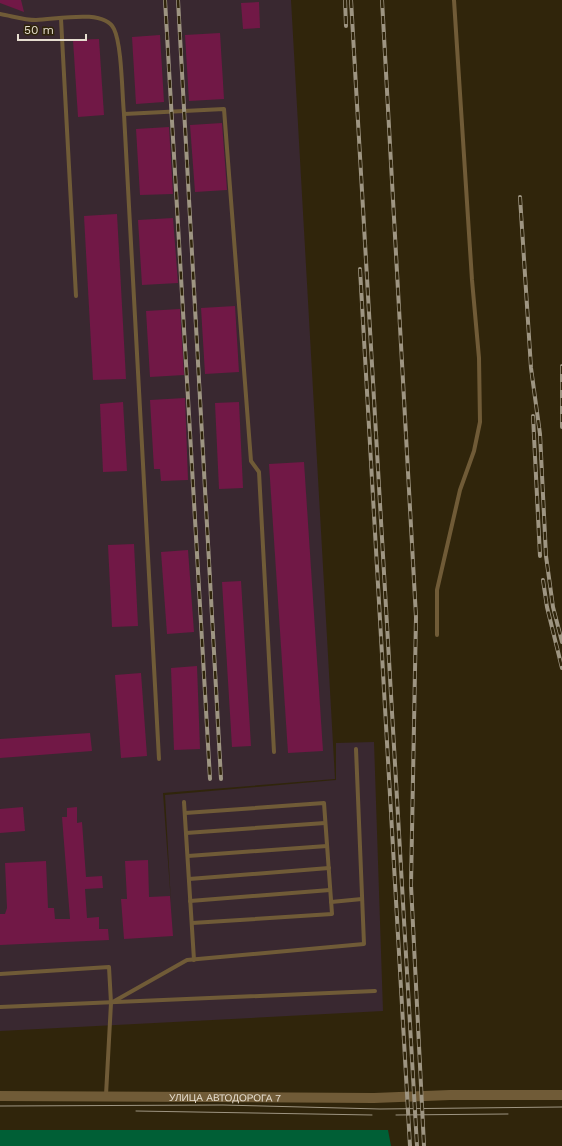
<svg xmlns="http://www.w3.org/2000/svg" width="562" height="1146" font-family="'Work Sans',sans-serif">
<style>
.industrial{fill:#392830}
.forest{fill:#005f36}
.building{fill:#711846}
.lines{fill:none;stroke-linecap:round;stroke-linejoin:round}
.service{stroke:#705b37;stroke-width:4}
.tertiary{stroke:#705b37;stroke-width:10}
.tram{stroke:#9e9582;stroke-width:1}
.rail-casing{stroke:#9e9582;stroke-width:4}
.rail{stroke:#30250b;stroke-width:2.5;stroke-dasharray:8;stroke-linecap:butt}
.labels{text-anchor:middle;stroke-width:4;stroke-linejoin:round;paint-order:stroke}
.street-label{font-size:10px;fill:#e6ded0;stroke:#30250b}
</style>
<rect width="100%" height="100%" fill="#30250b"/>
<polygon class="industrial" points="0,0 291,0 335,779 163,793 171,903 165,795 336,780 336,743 374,742 383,1011 0,1031"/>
<polygon class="forest" points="0,1130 388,1130 391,1146 0,1146"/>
<g class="building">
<polygon points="0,0 21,0 24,12 0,3"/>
<polygon points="259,2 260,28 243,29 241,3"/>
<polygon points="220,33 224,99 189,101 185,35"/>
<polygon points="160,35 164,102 136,104 132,37"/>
<polygon points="99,39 104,115 78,117 73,40"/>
<polygon points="222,123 227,190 195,192 190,125"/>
<polygon points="169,127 173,194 140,195 136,129"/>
<polygon points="117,214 126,379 93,380 84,216"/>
<polygon points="173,218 178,283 142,285 138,220"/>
<polygon points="235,306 239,372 205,374 201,308"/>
<polygon points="180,309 184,375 150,377 146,311"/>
<polygon points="185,398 188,480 161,481 160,469 154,469 150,400"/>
<polygon points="123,402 127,471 103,472 100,404"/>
<polygon points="239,402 243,488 219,489 215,403"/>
<polygon points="304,462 323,751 288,753 269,464"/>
<polygon points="134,544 138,626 112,627 108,545"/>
<polygon points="188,550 194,632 167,634 161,552"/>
<polygon points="241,581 251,746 232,747 222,582"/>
<polygon points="197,666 200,749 174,750 171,668"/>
<polygon points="141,673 147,756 121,758 115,675"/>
<polygon points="90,733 92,751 0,758 0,739"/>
<polygon points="23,807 25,831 0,833 0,809"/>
<polygon points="77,807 77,823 82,822 86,877 102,876 103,888 85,889 87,918 99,917 99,929 108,929 109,940 0,945 0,914 5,914 7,908 5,863 46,861 48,908 54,908 55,919 70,919 62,817 67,817 67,808"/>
<polygon points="148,860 149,897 170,896 173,936 124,939 121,899 127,899 125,861"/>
</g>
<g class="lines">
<g class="service">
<path d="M0,14C12,16 24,20 36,20C55,20 104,8 114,29C122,45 122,95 124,114L224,109L251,461L259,472L274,752"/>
<polyline points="61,19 76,296"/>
<polyline points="124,114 159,759"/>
<polyline points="437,635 437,590 460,490 474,451 480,422 479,358 472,280 454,0"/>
<polyline points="184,802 194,960"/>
<polyline points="185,813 324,803 332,914 192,923"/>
<polyline points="186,833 325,823"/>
<polyline points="188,856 327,846"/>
<polyline points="189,879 329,868"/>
<polyline points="190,901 330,890"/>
<polyline points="331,902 362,899"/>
<polyline points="0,974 109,967 111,1003 106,1095"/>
<polyline points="111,1003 187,960 364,944 356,749"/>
<polyline points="0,1007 375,991"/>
</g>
<path class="tertiary" id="s1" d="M0,1096L374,1098L450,1095H562"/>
<g class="tram">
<polyline points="0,1106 223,1105 380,1109 562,1107"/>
<polyline points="136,1111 372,1115"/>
<polyline points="396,1115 508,1114"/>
</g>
<defs>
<g id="rail">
<polyline points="165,0 210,779"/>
<polyline points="178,0 221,779"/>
<polyline points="345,0 346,26"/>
<polyline points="351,0 417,1146"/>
<polyline points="382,0 416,617 411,885 424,1146"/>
<polyline points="520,197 531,368 540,434 546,556 553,607 562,642"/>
<polyline points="360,269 410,1146"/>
<polyline points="562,366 562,427"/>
<polyline points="533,416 540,556"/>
<polyline points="543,580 547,607 562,668"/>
</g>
</defs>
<use href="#rail" class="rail-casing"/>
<use href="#rail" class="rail"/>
</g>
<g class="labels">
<g class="street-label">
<text dy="4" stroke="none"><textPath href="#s1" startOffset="225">УЛИЦА АВТОДОРОГА 7</textPath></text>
</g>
</g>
<path d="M18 34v6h68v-6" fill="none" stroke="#e6ded0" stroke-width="2"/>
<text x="24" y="34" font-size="12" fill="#e6ded0" stroke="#30250b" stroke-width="3" paint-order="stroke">50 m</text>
</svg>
